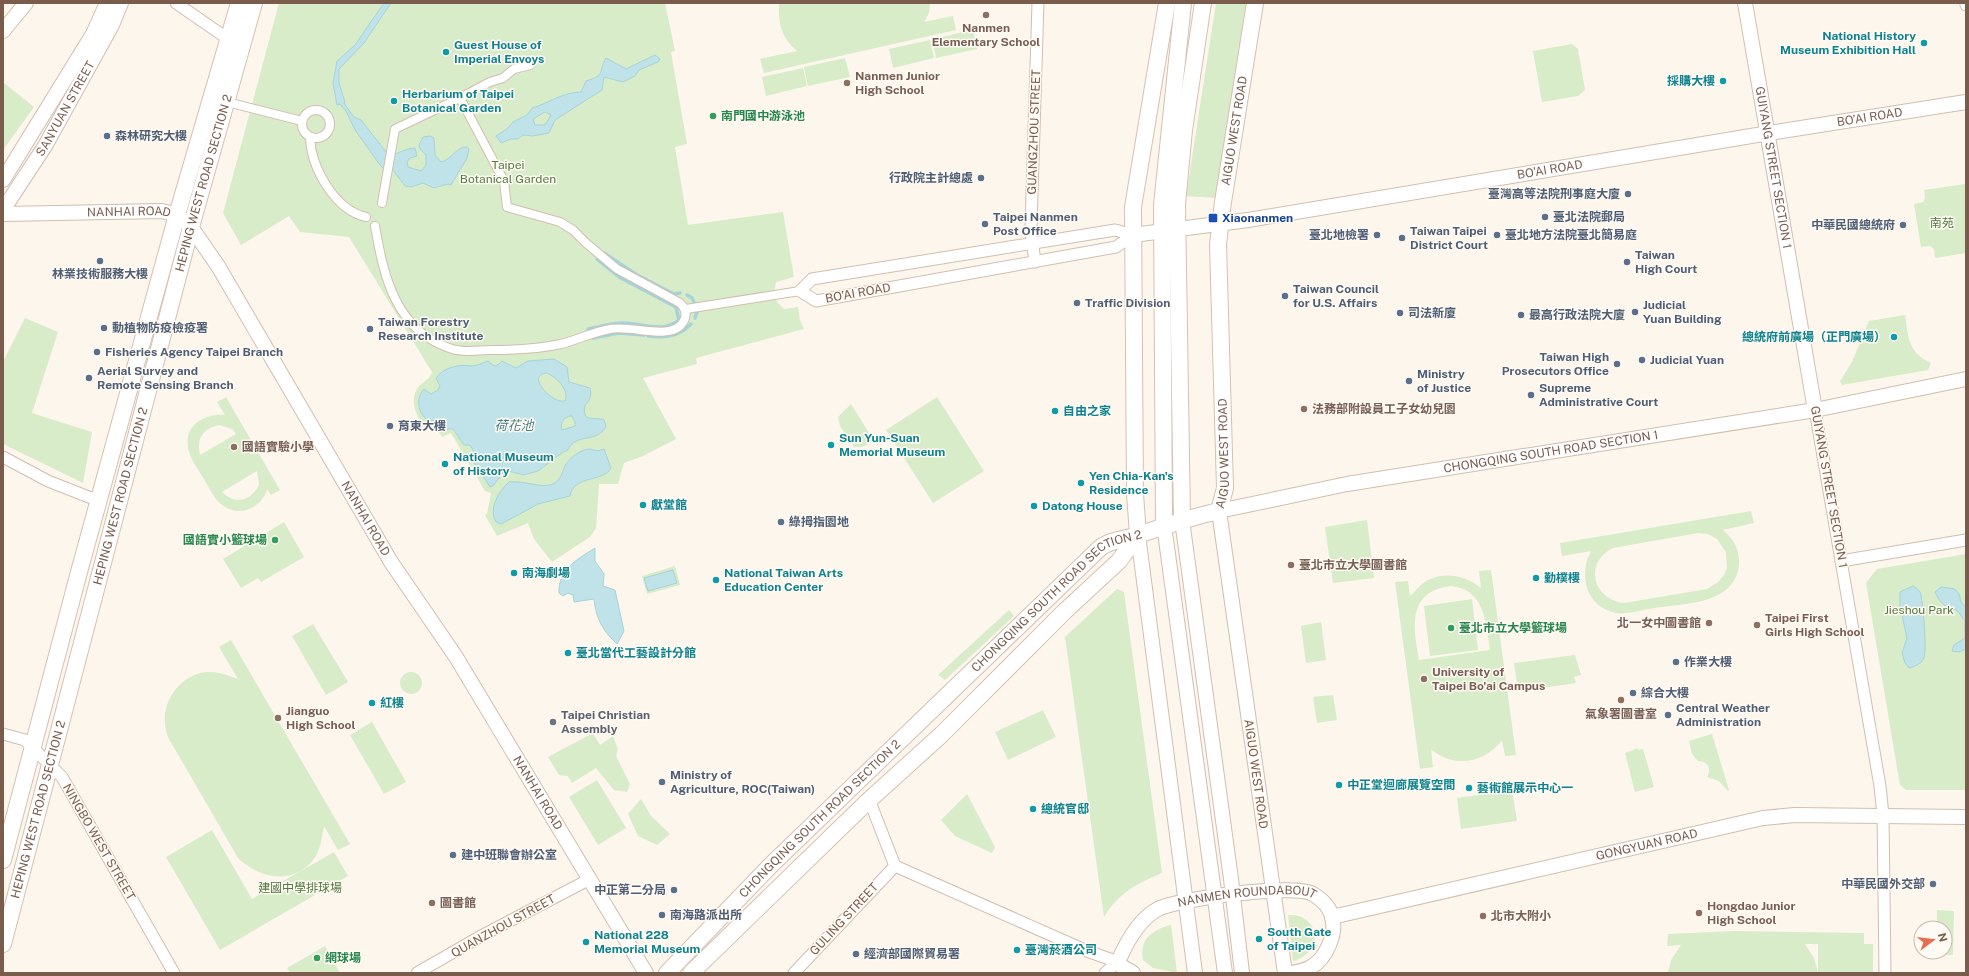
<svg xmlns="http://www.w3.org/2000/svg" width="1969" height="976" font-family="'Public Sans','Noto Sans TC',sans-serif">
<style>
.green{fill:#d8ecc9;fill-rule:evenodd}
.water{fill:#bfe3e8;stroke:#a5d3da;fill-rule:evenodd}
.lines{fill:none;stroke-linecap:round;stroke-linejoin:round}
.stream{stroke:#a5d3da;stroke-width:3.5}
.pedestrian-casing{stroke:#d1beb0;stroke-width:10}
.minor-casing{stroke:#d1beb0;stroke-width:13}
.tertiary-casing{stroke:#d1beb0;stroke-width:16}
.secondary-casing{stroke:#d6c0b0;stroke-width:18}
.pedestrian{stroke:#fff;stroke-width:8}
.minor{stroke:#fff;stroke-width:11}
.tertiary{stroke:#fff;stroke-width:14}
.secondary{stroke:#fff;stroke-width:16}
.education-dot{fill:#8d6e63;stroke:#fffaf3;stroke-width:1.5}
.culture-dot{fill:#0f9aa8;stroke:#fffaf3;stroke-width:1.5}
.leisure-dot{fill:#2e9e5b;stroke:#fffaf3;stroke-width:1.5}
.service-dot{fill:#5c6f8a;stroke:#fffaf3;stroke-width:1.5}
.transit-dot{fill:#1a4fb4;stroke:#fffaf3;stroke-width:1.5}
.worship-dot{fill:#6b7280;stroke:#fffaf3;stroke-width:1.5}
.labels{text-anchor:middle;stroke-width:3;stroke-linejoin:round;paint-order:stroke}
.education-label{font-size:12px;font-weight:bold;fill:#785e54;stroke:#fffaf3;text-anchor:start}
.culture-label{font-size:12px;font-weight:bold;fill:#0d838f;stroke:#fffaf3;text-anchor:start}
.street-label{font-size:12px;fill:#7a5c4d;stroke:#fffaf3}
.leisure-label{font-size:12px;font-weight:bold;fill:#27864d;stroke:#fffaf3;text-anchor:start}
.service-label{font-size:12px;font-weight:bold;fill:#4e5e75;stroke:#fffaf3;text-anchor:start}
.park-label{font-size:12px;fill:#537a41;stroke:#fffaf3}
.transit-label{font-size:12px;font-weight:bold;fill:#164399;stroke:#fffaf3;text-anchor:start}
.worship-label{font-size:12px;font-weight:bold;fill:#5b616d;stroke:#fffaf3;text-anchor:start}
.water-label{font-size:13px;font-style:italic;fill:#437c86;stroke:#fffaf3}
</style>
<rect width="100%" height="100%" fill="#fdf6ec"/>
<g class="green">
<path d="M279,3H665L675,51L671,52L687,144L675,147L688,225L783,212L794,277L776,282C773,295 774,300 784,309L798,307L800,320L804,329L696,358L697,364L643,378L676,439L643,456L624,463L618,484H599L596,528L590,537L552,562L534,539L528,523L497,536L485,515L487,514L491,493L485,491L451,433L442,437L435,426L429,429L425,423L422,425C415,412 409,399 419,386C424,381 430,379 432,372L349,237L300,232L289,216L241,245L223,213Z"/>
<path d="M779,3H930L929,13L924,22L953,16L956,30L764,73L760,59L797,51C781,38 778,23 779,3Z"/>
<polygon points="1216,3 1246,3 1216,198 1186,196"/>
<polygon points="973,30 977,49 936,58 932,39"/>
<polygon points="930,40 934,58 893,68 889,49"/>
<polygon points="1572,44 1578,49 1585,90 1578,96 1542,102 1533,51"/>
<polygon points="845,58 850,77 808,86 804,67"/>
<polygon points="803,68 807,86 766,96 762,77"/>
<polygon points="3,82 34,107 3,150"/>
<polygon points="1965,184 1966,253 1935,258 1934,249 1930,246 1921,247 1914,204 1923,202 1925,198 1924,190"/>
<path d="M1905,315C1908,336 1908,353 1931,363L1928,370L1842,385L1840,381L1852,362L1869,321Z"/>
<polygon points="25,318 58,332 32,413 92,432 83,483 3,444 3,362"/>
<path d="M226,397L280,490L271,495L267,489C265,497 260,503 253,507C243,513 230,512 221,504C213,498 209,487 204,479C199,471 193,463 190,455C180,429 201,413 225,415L217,402ZM219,425L232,429L236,434L200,455C196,439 203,428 219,425ZM257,471L259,485C251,501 235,505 222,492Z"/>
<polygon points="937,397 984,471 933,503 886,430"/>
<polygon points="851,404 874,441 862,447 854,447 840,426 838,417"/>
<path d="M1751,511L1754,523L1723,530C1733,538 1740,550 1739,564C1735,605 1686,603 1655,608C1646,609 1625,615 1616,613C1586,607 1578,575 1591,551L1562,556L1560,543ZM1698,533L1708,534L1717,539L1726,552L1727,568L1724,575L1718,582L1707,589L1624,603C1592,599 1584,562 1613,548Z"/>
<polygon points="1367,520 1374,578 1333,583 1325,527"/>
<polygon points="284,522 304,557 261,582 258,578 241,588 223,559"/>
<polygon points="1966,554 1966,790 1906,790 1900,785 1866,583 1877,569"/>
<polygon points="675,566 680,585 647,594 642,576"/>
<path d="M1491,570L1516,755L1505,756L1502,740C1485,763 1454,769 1431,749L1433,767L1420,769L1395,582L1408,581L1410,596C1414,593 1417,588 1421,585C1438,570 1465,574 1481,588L1479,571ZM1451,586C1485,589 1486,623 1490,650L1419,660C1413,627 1407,591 1451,586Z"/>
<path d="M1117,589L1124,592L1162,873C1138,883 1118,893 1104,917L1065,637Z"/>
<polygon points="1472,599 1478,650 1430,656 1424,606"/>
<polygon points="1009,610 1014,616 945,680 938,675"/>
<polygon points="1321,622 1326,660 1306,663 1301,626"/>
<polygon points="313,624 348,682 326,695 292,636"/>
<path d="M231,640L350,844L338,850L324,826C322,836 321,847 316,856C296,886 261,880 238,858L169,739C167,734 165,729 165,724C162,698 184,671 211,672C221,672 229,676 238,679L219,647Z"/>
<polygon points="1575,655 1581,675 1574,677 1576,683 1523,691 1518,690 1514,663"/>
<circle cx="411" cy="683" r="11"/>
<polygon points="1333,695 1337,720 1317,723 1313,697"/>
<polygon points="1043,710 1056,737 1008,760 995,732"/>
<polygon points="372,722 406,782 384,794 350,735"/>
<polygon points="593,733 600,745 613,736 618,749 616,756 630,784 627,792 614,790 596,768 572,783 568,776 559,775 548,757"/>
<path d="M1712,734L1729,790L1728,791L1719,781L1707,777C1712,769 1708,761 1698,761L1692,754L1689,741Z"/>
<polygon points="1638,748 1638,750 1643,749 1654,787 1635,792 1625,753"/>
<polygon points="597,780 626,828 598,845 569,797"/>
<polygon points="1512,790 1517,821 1461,829 1457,798"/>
<polygon points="967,794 995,847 992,853 955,836 941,820"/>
<polygon points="641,799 651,816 670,834 657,845 638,836 628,814"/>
<polygon points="212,830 252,899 334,852 348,876 220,950 166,857"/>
<polygon points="1937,910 1954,911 1953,955 1936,955 1936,952 1945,952 1945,928 1937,928"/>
<path d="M1288,915C1319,913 1326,952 1293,961Z"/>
<path d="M1171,925L1177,973L1153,968L1143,960C1139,939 1152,930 1171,925Z"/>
<path d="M1733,931L1864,933V944H1873V973H1668L1671,960L1681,945L1667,946L1668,934ZM1805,944H1818V972L1814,958Z"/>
<polygon points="325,946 340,973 290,973 287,968"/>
</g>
<g class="water">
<path d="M384,3H391L364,43L339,69V83L345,102L344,103L354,117L361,120L387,153L395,154L408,149L415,148L417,156L410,158L407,162L408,167L421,171L426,165V155L420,149L419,145L423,137L430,136L434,138L435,155L441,162C451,160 457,146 467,147L469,149L467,158L451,185L448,184L434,188L423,183L411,187L405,186L393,170L383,168L380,165L355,130L346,111L340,104L337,105L333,83L337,61L355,45Z"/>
<path d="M655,55L660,59L658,62L639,70L635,76L623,82L604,77L602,90L555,120L549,133L533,136L523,135L518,139H511L501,143L496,136L507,129L513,122L527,115L532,108C549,103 563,92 581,92L586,81C606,75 598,72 606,58L626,69ZM545,112L551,115L545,125H535L533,119Z"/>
<path d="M554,359L567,367L569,382L590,388C592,395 590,401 585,405C581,424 595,416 604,420L606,426C598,444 576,432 568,450L563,452L538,471L523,475L505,470L493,486L490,487L471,458L474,452L470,445H464L453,429H446C443,427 440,423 436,421C434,420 431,421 428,420C417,414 416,397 424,389L431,394L438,390L440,386L436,378C444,367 459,364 472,366C476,366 483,363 488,361L494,366L499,364L502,361L516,368L528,361ZM546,373C556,376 570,390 565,401C554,403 539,388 538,378L542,374ZM572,416L575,422V426L562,430C559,422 565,416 572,416Z"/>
<path d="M590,449L598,451L604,449L611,468C605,482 573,475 570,496L538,504L505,522L501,524L496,522C488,509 499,491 509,482C523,480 542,489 553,484C561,480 562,473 565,466C569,458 581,449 590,449Z"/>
<path d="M595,548V561L604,574L603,586L615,590L624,631L617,644C603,631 596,619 594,599L574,602L573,595L568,593L563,596L559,593C558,569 578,559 595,548Z"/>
<polygon points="673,570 677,583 648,591 644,578"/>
<path d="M1913,586C1915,587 1919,590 1920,592C1923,598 1927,652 1924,658C1921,665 1914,666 1909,668L1905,663L1902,653L1907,638L1900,606V592Z"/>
<path d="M1941,587L1955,589L1959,594L1961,602L1966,608V649L1959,652L1952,651L1954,645L1965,638V621L1957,610C1945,608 1940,603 1935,592Z"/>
</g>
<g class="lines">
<g class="stream">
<polyline points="604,253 637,275 674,294 680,293"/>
<polyline points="687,295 692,298 695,304"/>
<polyline points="695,318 697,312"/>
<path d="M588,329C600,327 613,322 625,323C644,324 663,333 679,320L676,307L619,277L597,259"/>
<path d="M648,336C665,338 678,337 691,324"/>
<polyline points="593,338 619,333 644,335"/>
</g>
<defs>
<g id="pedestrian">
<polyline points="227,102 302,121"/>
<circle cx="316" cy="124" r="14"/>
<path d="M310,137C311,168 335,210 366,217"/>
<polyline points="382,203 395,129 460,98"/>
<path d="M375,226C384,278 396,331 452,349C464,353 480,350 491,350C514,350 538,349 561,344C577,340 593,332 610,329C630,325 666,339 680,326C688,318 687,310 680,303L617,269L586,243L573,230L560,222L507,207L504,181L460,98L490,82L503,78L514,69L530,65"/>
<polyline points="686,309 800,291"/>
</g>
<g id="minor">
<polyline points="176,3 228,39"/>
<polyline points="1966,3 1966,5"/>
<polygon points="1115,230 1133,235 1116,247 816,301 800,291 812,279"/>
<polyline points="1035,262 1031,231 1032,193 1038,3"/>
<polyline points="1815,410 1880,786 1883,815 1885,973"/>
<polyline points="3,457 48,481 99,501"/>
<polyline points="1841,561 1966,540"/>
<polyline points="3,734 25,740 62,777 174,973"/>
<polyline points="867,802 872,807 895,866 1087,951 1118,962 1105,973"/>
<polyline points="417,973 483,935 590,879"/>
<polyline points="794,973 895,866"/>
</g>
<g id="tertiary">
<path id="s1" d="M1745,3L1815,410"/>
<polyline points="3,31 26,3"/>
<polyline points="3,180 93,34 107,3"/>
<path id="s2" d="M3,210L45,146L112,25L121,3"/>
<path id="s3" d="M3,214L162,211L177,215L191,227L218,266L391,562L456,657L646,973"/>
<path id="s4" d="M1133,235L1248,220L1769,133L1966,102"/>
<polyline points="1182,520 1231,879 1242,973"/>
<polyline points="1164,525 1225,973"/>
<polyline points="1138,535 1195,973"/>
<path id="s5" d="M1332,917L1763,818L1795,815L1966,817"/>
<path id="s6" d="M1133,973L1121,966L1118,962C1126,943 1139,919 1158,909C1177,899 1295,883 1313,894C1321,899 1330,907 1332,917C1337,933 1326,959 1311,967C1304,971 1298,972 1291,973"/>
<path id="s7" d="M1285,973L1219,511L1347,484L1815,410L1966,379"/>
</g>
<g id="secondary">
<polyline points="1182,520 1177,204 1184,130 1203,3"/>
<polyline points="1164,525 1162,205 1183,3"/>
<polyline points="1138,535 1135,494 1133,207 1167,3"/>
<polyline points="3,860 79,572 177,215 239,3"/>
<path id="s8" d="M3,944L191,227L254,3"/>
<path id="s9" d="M667,973L771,865L1100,548C1110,540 1126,539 1138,535C1165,526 1191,517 1219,511L1225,488L1218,244L1223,202L1255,3"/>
<polyline points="691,973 867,802 941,735 1065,611 1119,561 1138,535"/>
</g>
</defs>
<use href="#pedestrian" class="pedestrian-casing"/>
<use href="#minor" class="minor-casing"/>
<use href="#tertiary" class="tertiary-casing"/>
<use href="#secondary" class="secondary-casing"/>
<use href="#pedestrian" class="pedestrian"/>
<use href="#minor" class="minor"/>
<use href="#tertiary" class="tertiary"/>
<use href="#secondary" class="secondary"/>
</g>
<g class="education-dot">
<circle cx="986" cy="15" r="4"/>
<circle cx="847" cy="83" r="4"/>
<circle cx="1304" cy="409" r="4"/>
<circle cx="234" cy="447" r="4"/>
<circle cx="1291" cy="565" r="4"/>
<circle cx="1709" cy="623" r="4"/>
<circle cx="1757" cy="625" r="4"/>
<circle cx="1424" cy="679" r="4"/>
<circle cx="1621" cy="700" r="4"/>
<circle cx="278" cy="718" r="4"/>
<circle cx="432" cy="903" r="4"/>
<circle cx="1699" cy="913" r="4"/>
<circle cx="1483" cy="916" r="4"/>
</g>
<g class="culture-dot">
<circle cx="1924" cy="43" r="4"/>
<circle cx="446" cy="52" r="4"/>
<circle cx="1723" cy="81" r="4"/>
<circle cx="394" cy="101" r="4"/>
<circle cx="1894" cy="337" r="4"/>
<circle cx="1055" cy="411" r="4"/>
<circle cx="831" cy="445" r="4"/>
<circle cx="445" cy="464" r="4"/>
<circle cx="1081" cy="483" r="4"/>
<circle cx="643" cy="505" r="4"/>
<circle cx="1034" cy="506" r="4"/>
<circle cx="514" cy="573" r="4"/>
<circle cx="1536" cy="578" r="4"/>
<circle cx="716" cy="580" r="4"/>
<circle cx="568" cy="653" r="4"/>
<circle cx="372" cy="703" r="4"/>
<circle cx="1339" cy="785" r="4"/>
<circle cx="1469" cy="788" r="4"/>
<circle cx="1033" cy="809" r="4"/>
<circle cx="1259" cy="939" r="4"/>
<circle cx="586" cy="942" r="4"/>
<circle cx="1017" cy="950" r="4"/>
</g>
<g class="leisure-dot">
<circle cx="713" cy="116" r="4"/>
<circle cx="275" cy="540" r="4"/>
<circle cx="1451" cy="628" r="4"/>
<circle cx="317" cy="958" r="4"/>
</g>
<g class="service-dot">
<circle cx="107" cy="136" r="4"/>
<circle cx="981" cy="178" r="4"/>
<circle cx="1628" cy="194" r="4"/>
<circle cx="1545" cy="217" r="4"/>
<circle cx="985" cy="224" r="4"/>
<circle cx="1903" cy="225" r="4"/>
<circle cx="1377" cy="235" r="4"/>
<circle cx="1497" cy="235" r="4"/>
<circle cx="1402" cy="238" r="4"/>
<circle cx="100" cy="261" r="4"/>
<circle cx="1627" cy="262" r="4"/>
<circle cx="1285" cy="296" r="4"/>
<circle cx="1077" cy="303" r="4"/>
<circle cx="1635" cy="312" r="4"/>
<circle cx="1400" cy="313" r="4"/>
<circle cx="1521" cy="315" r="4"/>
<circle cx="104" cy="328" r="4"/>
<circle cx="370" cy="329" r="4"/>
<circle cx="97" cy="352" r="4"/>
<circle cx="1642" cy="360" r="4"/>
<circle cx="1617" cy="364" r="4"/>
<circle cx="89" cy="378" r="4"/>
<circle cx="1409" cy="381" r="4"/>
<circle cx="1531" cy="395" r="4"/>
<circle cx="390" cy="426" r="4"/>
<circle cx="781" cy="522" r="4"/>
<circle cx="1676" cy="662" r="4"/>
<circle cx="1633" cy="693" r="4"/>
<circle cx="1668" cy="715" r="4"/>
<circle cx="662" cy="782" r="4"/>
<circle cx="453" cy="855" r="4"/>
<circle cx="1933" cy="884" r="4"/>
<circle cx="674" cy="890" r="4"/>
<circle cx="662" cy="915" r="4"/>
<circle cx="856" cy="954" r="4"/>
</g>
<rect class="transit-dot" x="1208" y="213" width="10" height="10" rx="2"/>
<circle class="worship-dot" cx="553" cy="722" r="4"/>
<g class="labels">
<g class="education-label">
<text x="986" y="32" text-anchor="middle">Nanmen<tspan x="986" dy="14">Elementary School</tspan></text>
<text x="855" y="80">Nanmen Junior<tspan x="855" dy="14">High School</tspan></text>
<text x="1312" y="413">法務部附設員工子女幼兒園</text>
<text x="242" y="451">國語實驗小學</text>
<text x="1299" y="569">臺北市立大學圖書館</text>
<text x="1765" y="622">Taipei First<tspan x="1765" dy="14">Girls High School</tspan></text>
<text x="1701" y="627" text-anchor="end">北一女中圖書館</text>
<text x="1432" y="676">University of<tspan x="1432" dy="14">Taipei Bo'ai Campus</tspan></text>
<text x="286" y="715">Jianguo<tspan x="286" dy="14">High School</tspan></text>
<text x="1621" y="718" text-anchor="middle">氣象署圖書室</text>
<text x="440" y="907">圖書館</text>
<text x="1707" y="910">Hongdao Junior<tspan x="1707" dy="14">High School</tspan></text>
<text x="1491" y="920">北市大附小</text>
</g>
<g class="culture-label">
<text x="1916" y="40" text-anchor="end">National History<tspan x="1916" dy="14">Museum Exhibition Hall</tspan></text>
<text x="454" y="49">Guest House of<tspan x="454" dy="14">Imperial Envoys</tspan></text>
<text x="1715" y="85" text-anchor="end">採購大樓</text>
<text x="402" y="98">Herbarium of Taipei<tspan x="402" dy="14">Botanical Garden</tspan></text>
<text x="1886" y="341" text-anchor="end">總統府前廣場（正門廣場）</text>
<text x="1063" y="415">自由之家</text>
<text x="839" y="442">Sun Yun-Suan<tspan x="839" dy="14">Memorial Museum</tspan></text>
<text x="453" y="461">National Museum<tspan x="453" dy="14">of History</tspan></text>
<text x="1089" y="480">Yen Chia-Kan's<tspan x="1089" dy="14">Residence</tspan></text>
<text x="651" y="509">獻堂館</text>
<text x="1042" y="510">Datong House</text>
<text x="522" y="577">南海劇場</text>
<text x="724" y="577">National Taiwan Arts<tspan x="724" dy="14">Education Center</tspan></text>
<text x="1544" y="582">勤樸樓</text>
<text x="576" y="657">臺北當代工藝設計分館</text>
<text x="380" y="707">紅樓</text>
<text x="1347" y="789">中正堂迴廊展覽空間</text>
<text x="1477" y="792">藝術館展示中心一</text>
<text x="1041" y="813">總統官邸</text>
<text x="1267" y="936">South Gate<tspan x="1267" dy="14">of Taipei</tspan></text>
<text x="594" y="939">National 228<tspan x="594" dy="14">Memorial Museum</tspan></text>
<text x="1025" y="954">臺灣菸酒公司</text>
</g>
<g class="street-label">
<text dy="4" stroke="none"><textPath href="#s2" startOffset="119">SANYUAN STREET</textPath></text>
<text dy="4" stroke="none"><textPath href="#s4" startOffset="746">BO’AI ROAD</textPath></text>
<text dy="4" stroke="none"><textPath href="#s9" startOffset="1114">AIGUO WEST ROAD</textPath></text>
<text transform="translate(1034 132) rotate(-88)" y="4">GUANGZHOU STREET</text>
<text dy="4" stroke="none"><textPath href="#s1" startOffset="167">GUIYANG STREET SECTION 1</textPath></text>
<text dy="4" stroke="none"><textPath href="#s4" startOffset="422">BO’AI ROAD</textPath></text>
<text dy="4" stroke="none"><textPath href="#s8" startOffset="787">HEPING WEST ROAD SECTION 2</textPath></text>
<text dy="4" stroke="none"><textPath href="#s3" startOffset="126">NANHAI ROAD</textPath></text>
<text transform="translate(858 293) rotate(-10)" y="4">BO’AI ROAD</text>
<text dy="4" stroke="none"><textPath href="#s7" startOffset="804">CHONGQING SOUTH ROAD SECTION 1</textPath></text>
<text dy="4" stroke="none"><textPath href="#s9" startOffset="790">AIGUO WEST ROAD</textPath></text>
<text transform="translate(1829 487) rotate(80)" y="4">GUIYANG STREET SECTION 1</text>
<text dy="4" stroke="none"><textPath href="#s8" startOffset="463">HEPING WEST ROAD SECTION 2</textPath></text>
<text dy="4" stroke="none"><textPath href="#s3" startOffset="533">NANHAI ROAD</textPath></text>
<text dy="4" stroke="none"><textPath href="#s9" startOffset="541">CHONGQING SOUTH ROAD SECTION 2</textPath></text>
<text transform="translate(1256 774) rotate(82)" y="4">AIGUO WEST ROAD</text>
<text dy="4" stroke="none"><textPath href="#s3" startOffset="857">NANHAI ROAD</textPath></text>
<text dy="4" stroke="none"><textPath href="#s8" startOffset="139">HEPING WEST ROAD SECTION 2</textPath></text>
<text dy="4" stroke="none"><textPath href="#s9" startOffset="217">CHONGQING SOUTH ROAD SECTION 2</textPath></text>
<text transform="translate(99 842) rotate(60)" y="4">NINGBO WEST STREET</text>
<text dy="4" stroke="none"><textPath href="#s5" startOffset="323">GONGYUAN ROAD</textPath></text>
<text dy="4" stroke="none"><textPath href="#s6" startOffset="177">NANMEN ROUNDABOUT</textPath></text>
<text transform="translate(844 919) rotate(-47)" y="4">GULING STREET</text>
<text transform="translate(503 926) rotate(-29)" y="4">QUANZHOU STREET</text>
</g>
<g class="leisure-label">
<text x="721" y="120">南門國中游泳池</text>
<text x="267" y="544" text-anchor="end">國語實小籃球場</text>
<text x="1459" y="632">臺北市立大學籃球場</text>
<text x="325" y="962">網球場</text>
</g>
<g class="service-label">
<text x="115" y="140">森林研究大樓</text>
<text x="973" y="182" text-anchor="end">行政院主計總處</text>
<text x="1620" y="198" text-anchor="end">臺灣高等法院刑事庭大廈</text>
<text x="993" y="221">Taipei Nanmen<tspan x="993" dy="14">Post Office</tspan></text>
<text x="1553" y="221">臺北法院郵局</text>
<text x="1895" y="229" text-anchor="end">中華民國總統府</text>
<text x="1410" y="235">Taiwan Taipei<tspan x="1410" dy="14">District Court</tspan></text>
<text x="1369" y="239" text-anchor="end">臺北地檢署</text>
<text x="1505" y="239">臺北地方法院臺北簡易庭</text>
<text x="1635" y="259">Taiwan<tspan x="1635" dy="14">High Court</tspan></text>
<text x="100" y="278" text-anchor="middle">林業技術服務大樓</text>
<text x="1293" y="293">Taiwan Council<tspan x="1293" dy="14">for U.S. Affairs</tspan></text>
<text x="1085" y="307">Traffic Division</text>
<text x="1643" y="309">Judicial<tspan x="1643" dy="14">Yuan Building</tspan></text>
<text x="1408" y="317">司法新廈</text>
<text x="1529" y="319">最高行政法院大廈</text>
<text x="378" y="326">Taiwan Forestry<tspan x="378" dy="14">Research Institute</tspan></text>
<text x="112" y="332">動植物防疫檢疫署</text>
<text x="105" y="356">Fisheries Agency Taipei Branch</text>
<text x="1609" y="361" text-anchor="end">Taiwan High<tspan x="1609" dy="14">Prosecutors Office</tspan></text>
<text x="1650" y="364">Judicial Yuan</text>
<text x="97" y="375">Aerial Survey and<tspan x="97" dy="14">Remote Sensing Branch</tspan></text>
<text x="1417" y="378">Ministry<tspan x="1417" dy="14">of Justice</tspan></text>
<text x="1539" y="392">Supreme<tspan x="1539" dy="14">Administrative Court</tspan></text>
<text x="398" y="430">育東大樓</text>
<text x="789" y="526">綠拇指園地</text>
<text x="1684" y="666">作業大樓</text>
<text x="1641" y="697">綜合大樓</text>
<text x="1676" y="712">Central Weather<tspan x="1676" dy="14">Administration</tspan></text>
<text x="670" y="779">Ministry of<tspan x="670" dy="14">Agriculture, ROC(Taiwan)</tspan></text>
<text x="461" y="859">建中班聯會辦公室</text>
<text x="1925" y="888" text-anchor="end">中華民國外交部</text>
<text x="666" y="894" text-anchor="end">中正第二分局</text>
<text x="670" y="919">南海路派出所</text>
<text x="864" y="958">經濟部國際貿易署</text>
</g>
<g class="park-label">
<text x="508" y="169">Taipei<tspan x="508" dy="14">Botanical Garden</tspan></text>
<text x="1942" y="227">南苑</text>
<text x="1919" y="614">Jieshou Park</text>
<text x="300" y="892">建國中學排球場</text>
</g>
<g class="transit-label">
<text x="1222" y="222">Xiaonanmen</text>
</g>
<g class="worship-label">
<text x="561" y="719">Taipei Christian<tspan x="561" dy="14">Assembly</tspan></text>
</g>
<g class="water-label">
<text x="514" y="430">荷花池</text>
</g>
</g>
<rect width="1969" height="976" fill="none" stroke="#7a5c4d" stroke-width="8"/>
<g transform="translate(1933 940) rotate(75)"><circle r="19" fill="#fffaf3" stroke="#cabbb1"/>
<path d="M0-3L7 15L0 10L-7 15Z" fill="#e76f51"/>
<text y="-6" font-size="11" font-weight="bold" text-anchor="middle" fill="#7a5c4d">N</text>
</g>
</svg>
